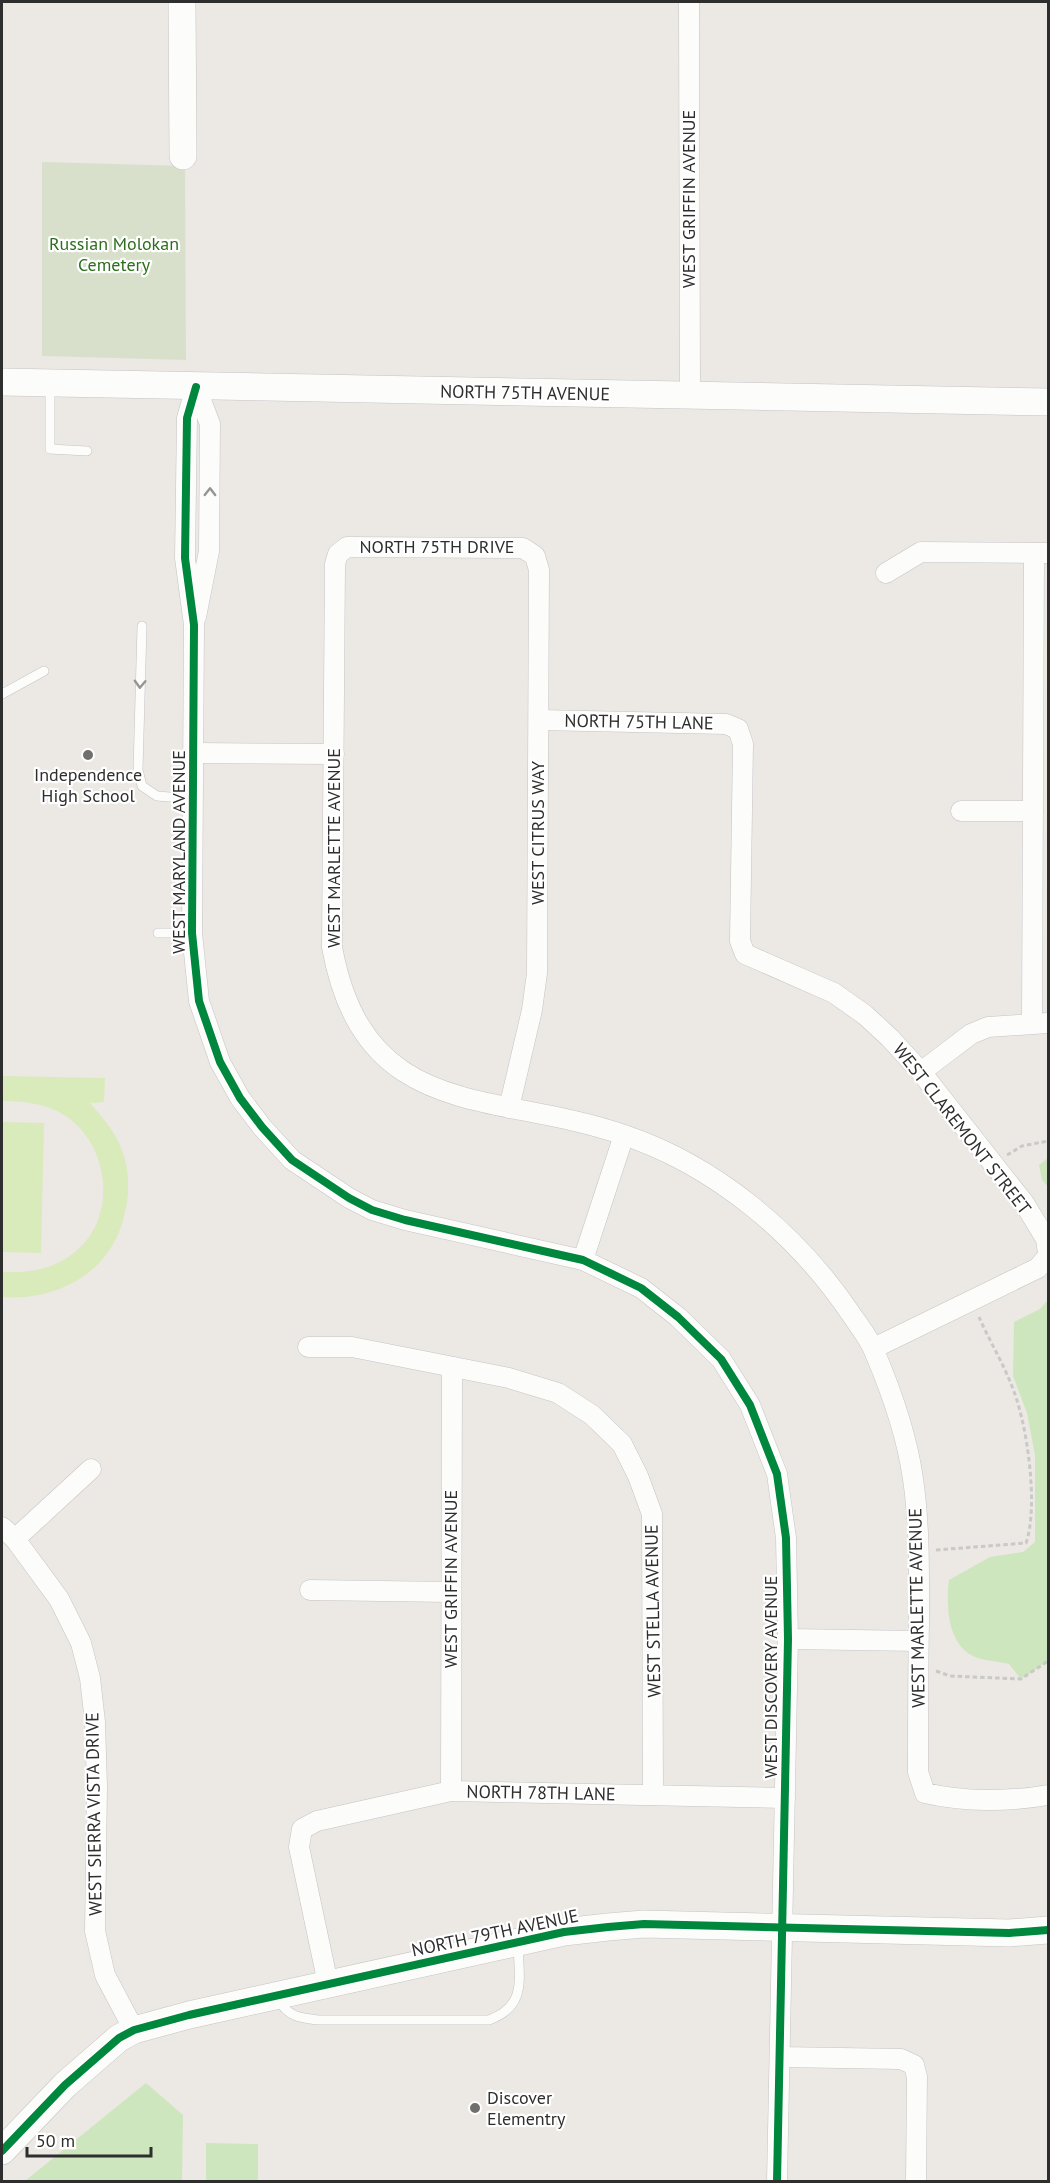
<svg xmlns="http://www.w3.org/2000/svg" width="1050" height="2183" font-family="'PT Sans',sans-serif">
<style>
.green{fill:#cee6be}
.cemetery{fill:#d8e0cc}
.pitch{fill:#d9eabb}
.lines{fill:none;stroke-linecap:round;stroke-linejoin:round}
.lane-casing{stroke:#c5c4c5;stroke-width:10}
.street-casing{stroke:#c5c4c5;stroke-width:21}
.secondary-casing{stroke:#c5c4c5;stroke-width:28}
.path{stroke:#c9c9c8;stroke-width:3;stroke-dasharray:4.5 3;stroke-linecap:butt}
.lane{stroke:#fcfcfb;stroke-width:9}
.street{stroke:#fcfcfb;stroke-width:20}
.secondary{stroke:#fcfcfb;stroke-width:27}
.cycleway-casing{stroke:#fff;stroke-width:11}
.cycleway{stroke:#00873e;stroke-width:8}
.oneway{stroke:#959594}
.poi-dot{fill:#706f6e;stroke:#fff;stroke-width:2}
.labels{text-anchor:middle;stroke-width:4.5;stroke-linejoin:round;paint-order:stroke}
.street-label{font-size:18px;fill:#2e2e2e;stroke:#fff}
.park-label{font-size:18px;fill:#2c6e1b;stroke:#fff}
.poi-label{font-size:18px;fill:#2e2e2e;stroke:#fff}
</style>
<rect width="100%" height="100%" fill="#ece8e4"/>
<g class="green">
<polygon points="1048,1158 1048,1187 1042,1180 1039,1165"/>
<path d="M1048,1300V1661L1021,1679L1009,1664C998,1661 983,1661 973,1656C947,1643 946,1604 949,1580L990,1557L1023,1552L1035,1542V1455L1027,1413L1013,1376L1014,1322L1040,1309Z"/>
<polygon points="146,2083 183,2115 182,2181 25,2181"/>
<polygon points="206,2143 258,2144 258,2181 206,2181"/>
</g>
<polygon class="cemetery" points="42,162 185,166 186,360 42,356"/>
<g class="pitch">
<path d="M2,1076L105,1078L104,1102L90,1103C102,1117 114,1130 121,1148C130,1169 130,1194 124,1216C111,1273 57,1301 2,1297V1272C29,1273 53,1270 75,1252C120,1216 109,1138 59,1112C41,1103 22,1101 2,1101Z"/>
<polygon points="2,1122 44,1123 41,1253 2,1252"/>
</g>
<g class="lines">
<defs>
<g id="lane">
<polyline points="50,386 50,449 87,451"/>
<polyline points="142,626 138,770 142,786 157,796 194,799"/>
<polyline points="2,694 44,671"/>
<polyline points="158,933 192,933"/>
<path d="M278,1999C288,2017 300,2018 319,2020H489C527,2006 519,1979 518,1945"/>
</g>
<g id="street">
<polyline points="689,2 690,396"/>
<polyline points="196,387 187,418 185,558 194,625 192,933 199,1001 220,1062 240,1098 262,1127 292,1160 349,1198 372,1210 405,1220 583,1260 641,1288 678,1317 721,1359 750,1405 777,1474 786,1538 788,1639 777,2182"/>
<polyline points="196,387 210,424 209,551 196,617"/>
<polyline points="886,573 921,552 1048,553"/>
<polyline points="539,720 726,724 738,729 743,744 740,941 745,954 834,993 865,1015 890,1038 921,1072 1024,1203 1046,1239 1048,1253"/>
<polyline points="194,753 334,754"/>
<polyline points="961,811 1033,811"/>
<polyline points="1032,1023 1034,553"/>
<polyline points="921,1072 971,1034 988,1027 1048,1023"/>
<path d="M509,1108L532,1010L537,973L539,570L535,556L523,548L347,547L338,554L335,564L332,947C364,1123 494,1090 624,1135C716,1166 797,1234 851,1314C859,1326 870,1339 875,1353C892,1393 907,1436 913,1479C920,1527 919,1574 919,1622C918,1672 918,1722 918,1772L925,1793C964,1802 1009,1802 1048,1795"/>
<polyline points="583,1260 624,1135"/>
<polyline points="308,1347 352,1347 509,1378 558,1393 592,1415 622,1444 638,1476 652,1514 653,1795"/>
<polyline points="874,1348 1038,1268 1048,1256"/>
<polyline points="2,1527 15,1539 59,1599 81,1643 90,1678 95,1722 97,1786 95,1931 105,1975 134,2030"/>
<polyline points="15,1539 91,1469"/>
<polyline points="310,1590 451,1592"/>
<polyline points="788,1639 918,1641"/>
<polyline points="451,1791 452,1367"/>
<polyline points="328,1984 299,1847 302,1829 317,1821 451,1791 785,1798"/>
<polyline points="780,2057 901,2059 914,2065 917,2077 916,2182"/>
</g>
<g id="secondary">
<polyline points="182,2 183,156"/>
<polyline points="2,382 1048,402"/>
<polyline points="2,2151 65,2085 119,2038 134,2030 189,2015 564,1932 608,1927 644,1924 1009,1933 1048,1930"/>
</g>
</defs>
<use href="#lane" class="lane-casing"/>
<use href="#street" class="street-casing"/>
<use href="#secondary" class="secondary-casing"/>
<g class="path">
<polyline points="1007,1155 1022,1146 1048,1141"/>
<path d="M936,1550L1026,1543C1039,1506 1027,1420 1011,1384C1002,1361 989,1340 979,1317"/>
<polyline points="936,1671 950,1676 1021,1679 1048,1661"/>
</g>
<use href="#lane" class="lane"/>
<use href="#street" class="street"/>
<use href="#secondary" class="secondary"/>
<defs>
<g id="cycleway">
<polyline points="196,387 187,418 185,558 194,625 192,933 199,1001 220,1062 240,1098 262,1127 292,1160 349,1198 372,1210 405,1220 583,1260 641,1288 678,1317 721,1359 750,1405 777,1474 786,1538 788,1639 777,2182"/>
<polyline points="2,2151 65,2085 119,2038 134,2030 189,2015 564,1932 608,1927 644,1924 1009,1933 1048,1930"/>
</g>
</defs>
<use href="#cycleway" class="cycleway-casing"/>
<use href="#cycleway" class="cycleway"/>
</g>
<defs><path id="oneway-chevron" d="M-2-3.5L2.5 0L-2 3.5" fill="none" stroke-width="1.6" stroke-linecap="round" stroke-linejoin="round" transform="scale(1.5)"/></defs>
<g class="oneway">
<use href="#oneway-chevron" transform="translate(210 492) rotate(-89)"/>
<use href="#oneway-chevron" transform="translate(140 684) rotate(92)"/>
</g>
<g class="poi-dot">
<circle cx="88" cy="755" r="6"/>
<circle cx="475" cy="2108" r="6"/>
</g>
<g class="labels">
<g class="street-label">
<text transform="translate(689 199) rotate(-90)" y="6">WEST GRIFFIN AVENUE</text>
<text transform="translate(525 393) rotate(1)" y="6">NORTH 75TH AVENUE</text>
<text x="437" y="553">NORTH 75TH DRIVE</text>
<text transform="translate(639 722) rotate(1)" y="6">NORTH 75TH LANE</text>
<text transform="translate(538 833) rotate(-90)" y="6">WEST CITRUS WAY</text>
<text transform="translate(334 848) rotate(-90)" y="6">WEST MARLETTE AVENUE</text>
<text transform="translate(179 852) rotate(-90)" y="6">WEST MARYLAND AVENUE</text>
<text transform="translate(962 1129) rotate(52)" y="6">WEST CLAREMONT STREET</text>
<text transform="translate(451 1579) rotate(-90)" y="6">WEST GRIFFIN AVENUE</text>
<text transform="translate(917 1608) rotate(-91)" y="6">WEST MARLETTE AVENUE</text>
<text transform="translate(653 1611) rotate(-91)" y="6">WEST STELLA AVENUE</text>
<text transform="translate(771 1677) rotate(-90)" y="6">WEST DISCOVERY AVENUE</text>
<text transform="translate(541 1793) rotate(1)" y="6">NORTH 78TH LANE</text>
<text transform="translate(94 1814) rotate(-91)" y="6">WEST SIERRA VISTA DRIVE</text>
<text transform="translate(495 1933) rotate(-12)" y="6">NORTH 79TH AVENUE</text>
</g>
<g class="park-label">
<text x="114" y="250">Russian Molokan<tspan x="114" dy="21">Cemetery</tspan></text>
</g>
<g class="poi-label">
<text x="88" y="781">Independence<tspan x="88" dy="21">High School</tspan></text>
<text x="487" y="2104" text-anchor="start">Discover<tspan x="487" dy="21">Elementry</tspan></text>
</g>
</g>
<rect width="1050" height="2183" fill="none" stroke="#2e2e2e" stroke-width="6"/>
<path d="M27 2147v9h124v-9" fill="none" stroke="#2e2e2e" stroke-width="3"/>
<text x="36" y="2147" font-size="18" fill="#2e2e2e" stroke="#ffffff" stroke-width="4.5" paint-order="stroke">50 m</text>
</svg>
